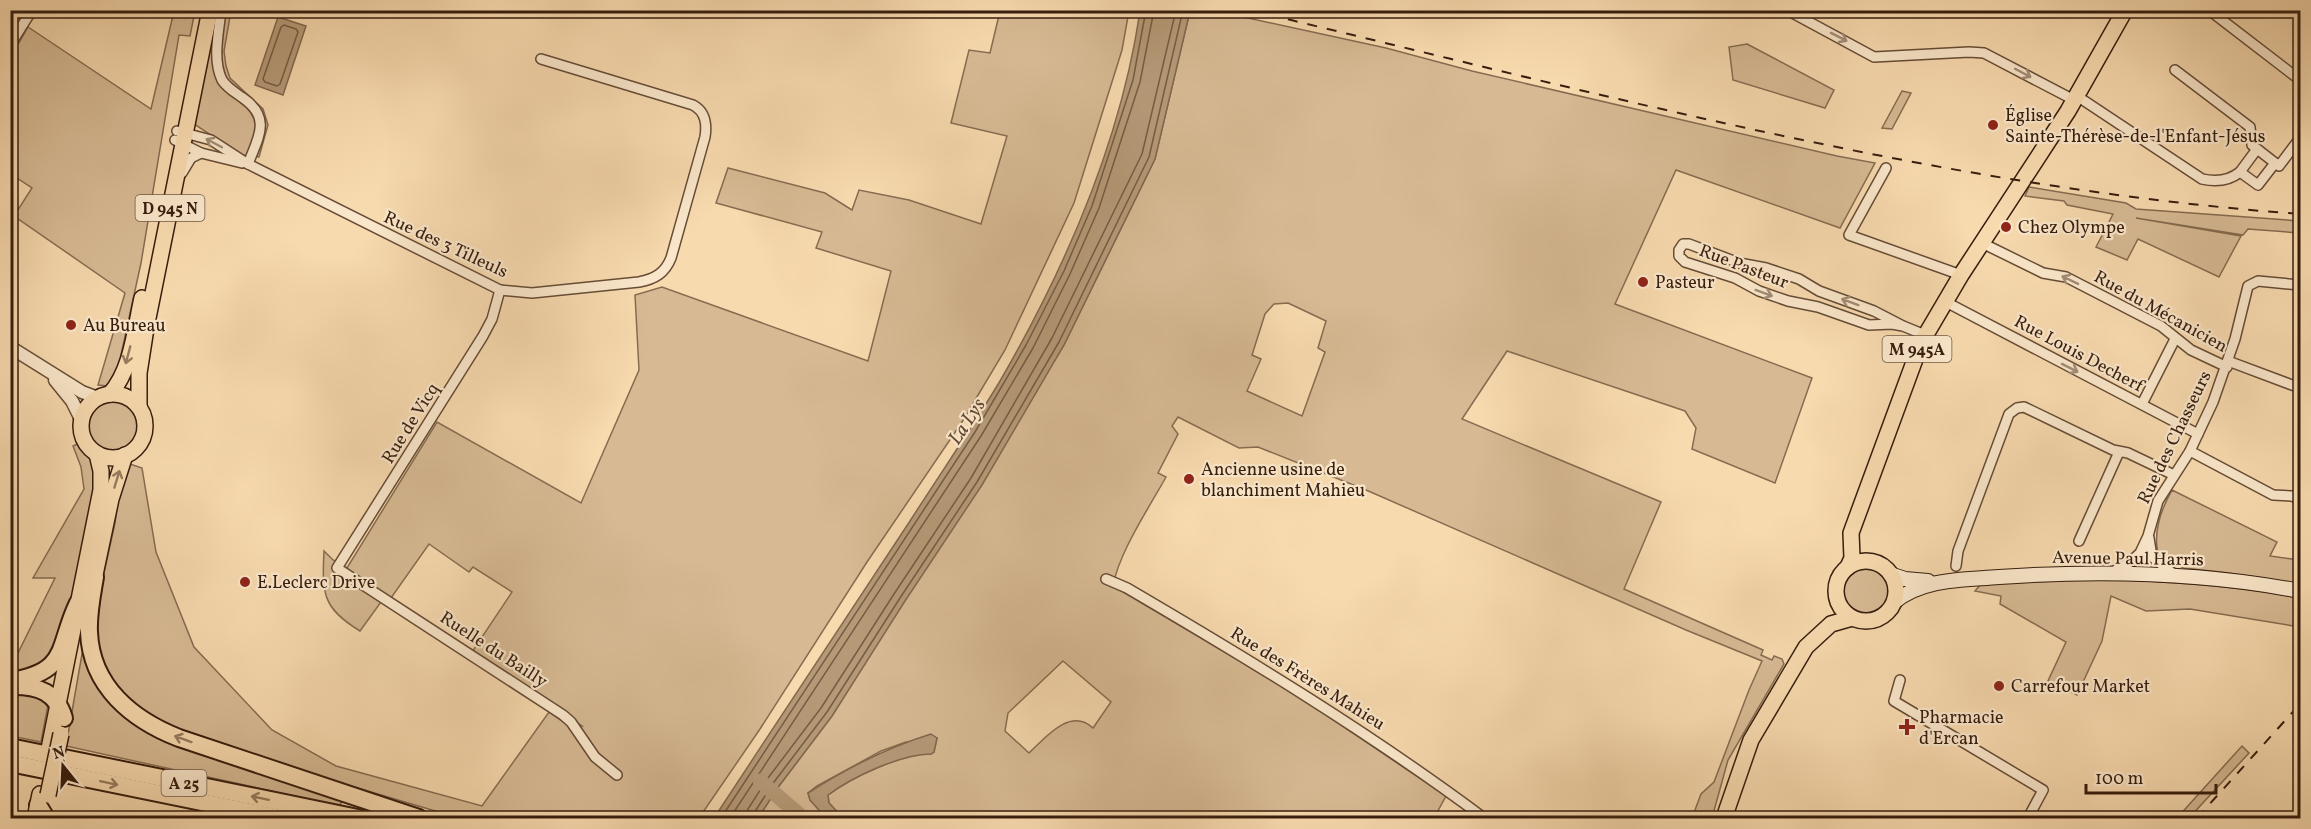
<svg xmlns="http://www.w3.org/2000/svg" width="2311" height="829" font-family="Vollkorn,serif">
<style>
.green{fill:#d7ba94;stroke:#866c51;stroke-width:1.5;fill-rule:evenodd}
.water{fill:#b69a78;stroke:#83684e;stroke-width:1.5}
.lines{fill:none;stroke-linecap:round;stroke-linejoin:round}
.shore{stroke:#765c43;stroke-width:1.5}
.river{stroke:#b69a78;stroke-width:15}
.minor-casing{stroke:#664c36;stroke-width:12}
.tertiary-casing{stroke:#664c36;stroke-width:15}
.secondary-casing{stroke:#361d0e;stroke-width:16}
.primary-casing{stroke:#361d0e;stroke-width:18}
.motorway-casing{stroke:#361d0e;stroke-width:20}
.minor{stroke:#fae7cb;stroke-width:9}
.tertiary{stroke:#fae7cb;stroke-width:12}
.secondary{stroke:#fae7cb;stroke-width:14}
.primary{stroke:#f8daaf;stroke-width:15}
.motorway{stroke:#f8daaf;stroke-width:16}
.rail{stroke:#361d0e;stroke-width:2;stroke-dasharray:10 10;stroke-linecap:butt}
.primary-bridge-casing{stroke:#361d0e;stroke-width:18;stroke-linecap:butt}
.primary-bridge{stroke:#f8daaf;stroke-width:15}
.oneway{stroke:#a28c76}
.oneway2{stroke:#977c5e}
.poi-dot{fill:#8f2418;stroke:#fae7cb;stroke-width:2}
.labels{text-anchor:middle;stroke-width:4.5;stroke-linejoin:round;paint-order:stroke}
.shield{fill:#fae7cb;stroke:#715a47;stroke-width:1.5}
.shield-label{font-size:16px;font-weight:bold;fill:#361d0e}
.poi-label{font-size:18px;fill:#361d0e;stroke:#fae7cb;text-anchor:start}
.street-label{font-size:18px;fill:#361d0e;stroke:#fae7cb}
.water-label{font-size:20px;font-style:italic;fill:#634933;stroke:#fae7cb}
</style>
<rect width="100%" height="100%" fill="#f8daaf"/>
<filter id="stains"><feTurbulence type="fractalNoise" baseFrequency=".00333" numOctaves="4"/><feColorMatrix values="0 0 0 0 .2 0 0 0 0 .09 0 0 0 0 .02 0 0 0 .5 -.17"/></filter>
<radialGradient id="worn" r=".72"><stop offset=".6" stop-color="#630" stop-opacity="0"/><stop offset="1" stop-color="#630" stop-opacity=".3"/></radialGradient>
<g class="green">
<polygon points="174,11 195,11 190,36 179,35 141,263 117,373 108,386 98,385 125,293 14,216 32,188 11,174 11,57 28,27 151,109"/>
<polygon points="216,11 231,11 224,51 226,66 230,78 263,109 268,125 259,157 241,155 194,124"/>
<path d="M1000,11H1129L1122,50L1074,203L1005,350L962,422L867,562L760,729L699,818H459L347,785L346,787L172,728L139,710L107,677L94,632L100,591L115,523L120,484L127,463L142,468L156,552L194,647L272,730L336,766L482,806L549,712L569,726H582L472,652L512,592L473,567L469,572L429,544L391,598L386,595L360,631C322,608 322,593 324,551L333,560L347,568L437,422L581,503L639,370L635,295L662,287L868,361L891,271L816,248L822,232L716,203L728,168L825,193L852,210L859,190L909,200L981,224L1007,136L951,123L969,50L990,53Z"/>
<path d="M1190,11H1216L1386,48L1472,71L1837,156L1875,163L1840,228L1676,170L1615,304L1812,378L1775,483L1692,449L1696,428L1685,411L1507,351L1462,419L1661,502L1624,589L1763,650L1761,655L1772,660L1774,656L1782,659L1784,664L1728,760L1712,818H1692L1701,794L1714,782L1749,690L1762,661L1686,630L1366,490L1258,447L1239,448L1178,417L1172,426L1178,434L1158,473L1166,477C1149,508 1119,552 1113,586L1292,692L1446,796L1434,818H843L829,803L828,795C852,777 901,754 931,754L934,752L937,738L906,742L881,751L817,786L808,793L810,800L826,818H758L779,786L832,716L1064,345L1155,159ZM1288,303L1326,321L1318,348L1325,352L1302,416L1247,391L1261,359L1252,355L1265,314L1274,304ZM1063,661L1111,702L1093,728C1070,707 1046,737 1029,753L1005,731L1008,713Z"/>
<polygon points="1747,44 1834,90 1825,108 1733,80 1729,47"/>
<polygon points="1902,91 1911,93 1892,129 1882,128"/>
<polygon points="2029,187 2126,203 2136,209 2300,221 2300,233 2248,229 2243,235 2136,218 2241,236 2219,277 2138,239 2127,260 2096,247 2113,214 2067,205 2064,201 2025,196"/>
<circle cx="113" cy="426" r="25"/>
<polygon points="80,443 91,458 96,481 73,594 58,649 40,666 11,675 16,657 55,578 33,578 84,489 81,467 73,446"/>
<path d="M2172,490L2277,542L2270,556L2300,560V585L2229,573L2184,568L2160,558C2151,537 2161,509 2172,490Z"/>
<circle cx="1866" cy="591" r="23"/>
<path d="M2106,579C2172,582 2236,586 2300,598V627L2190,609L2146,611L2111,596L2102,641L2077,695L2048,681L2066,642L2000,604L2001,596L1975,591L1981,584Z"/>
<polygon points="82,654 87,654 110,699 342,800 340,806 66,746"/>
<polygon points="10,691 38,694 49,700 41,742 11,736"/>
<polygon points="2242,746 2249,753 2189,818 2177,818"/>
</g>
<g class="water">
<path d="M1140,11H1190L1155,159L1064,345L982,485L905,601L832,716L779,786L758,818H714C779,719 845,621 910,521C940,474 972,428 1000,381C1066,267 1121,141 1140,11Z"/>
<polygon points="278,17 306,26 283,95 255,85"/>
<path d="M931,734L937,738L934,752L931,754C901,754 852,777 828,795L829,803L843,818H826L810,800L808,793C847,768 886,748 931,734Z"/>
</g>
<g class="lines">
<g class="shore">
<polygon points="284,25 296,29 298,32 280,84 277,86 265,82 263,79 281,27"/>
<polyline points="721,818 975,432 1026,345 1064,271 1092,206 1133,80 1146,10"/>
<polyline points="730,818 981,436 1033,348 1070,274 1099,208 1140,82 1154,10"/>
<polyline points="746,818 748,809 768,778 821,708 894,594 971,478 1052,338 1142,154 1176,10"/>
<polyline points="753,818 754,813 774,782 827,712 900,598 977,482 1059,342 1149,157 1183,10"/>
</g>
<polyline class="river" points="760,781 803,818"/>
<defs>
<g id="minor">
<path d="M221,10C219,32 212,59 222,80C227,88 236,93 243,98C272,118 258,138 248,164"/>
<polyline points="1787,10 1874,57 1969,52 1984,53 2074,100"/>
<polyline points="2209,10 2300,80"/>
<polyline points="10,45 32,10"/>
<polyline points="2175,70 2250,127 2252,145 2279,166 2300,138"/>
<path d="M2077,96L2202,179C2216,182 2229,181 2240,172"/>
<path d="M177,131L211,140L248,164L500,290L532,293L639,282C655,279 665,273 671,258L705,137C707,124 706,112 693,105L541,59"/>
<polyline points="175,140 201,153 242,163"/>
<polyline points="2257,149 2240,172 2258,185 2275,163"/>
<polyline points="1886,168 1849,235 1961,275"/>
<polyline points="182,173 191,158 201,153"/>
<polyline points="1982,243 2043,273 2066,277 2161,326 2191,350 2227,367"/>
<polyline points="500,290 492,319 483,336 337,568 563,715 571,722 595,757 617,775"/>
<polyline points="1944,301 2198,434"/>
<polyline points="1903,326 1892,324 1869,325 1818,307 1788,301 1759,291 1735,278 1685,262 1679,256 1679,250 1683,244 1689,244 1739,263 1766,268 1799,279 1819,291 1874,311 1903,326 1925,335"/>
<polyline points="2228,361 2300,388"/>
<polyline points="2142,404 2175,339"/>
<polyline points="2190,451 2273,495 2292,496 2300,500"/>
<polyline points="2149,538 2152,557 2175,575"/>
<polyline points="2079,541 2119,452"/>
<polyline points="1956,566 1958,551 2009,414 2017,408 2024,407 2113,450 2128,453 2174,475"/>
<polyline points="2113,572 2130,562 2140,553 2148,536 2158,501 2190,451 2213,402 2235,339 2248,286 2258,281 2300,285"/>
<path d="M1106,579L1127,588C1250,660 1370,733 1484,818"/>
<polyline points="1900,680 1894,701 2043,790 2028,818"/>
</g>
<g id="tertiary">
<polyline points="10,347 82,392 98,398"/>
<polyline points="55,380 72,401 81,419"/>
</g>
<g id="secondary">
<polyline points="1890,574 1905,579 1928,581"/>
<path d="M1894,602C1923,578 1964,580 1999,577C2100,570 2201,572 2300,591"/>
</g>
<g id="primary">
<circle cx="113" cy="426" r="32"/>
<path d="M110,394C132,369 135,329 142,298"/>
<polyline points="139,407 139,373 146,328 210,10"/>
<circle cx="1866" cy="591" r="30"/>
<polyline points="1848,567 1852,558 1851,533 1921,343 1961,275 2068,111 2125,10"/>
<polyline points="92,589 111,499 125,455"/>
<polyline points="49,749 101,490 101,471 97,454"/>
<polyline points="35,818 40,794"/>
<polyline points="1724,818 1751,740 1806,647 1831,624 1852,618"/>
</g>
<g id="motorway">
<path d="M95,577C92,595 88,614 89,632C91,687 133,720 179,738L419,818"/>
<path d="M10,681C70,672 57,646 78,603"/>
<path d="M14,686C39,686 56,692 64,718"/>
<polyline points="10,747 358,818"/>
<polyline points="10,763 280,818"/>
<polyline points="38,805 46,818"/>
</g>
</defs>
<use href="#minor" class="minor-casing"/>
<use href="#tertiary" class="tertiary-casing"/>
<use href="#secondary" class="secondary-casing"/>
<use href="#primary" class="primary-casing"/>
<use href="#motorway" class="motorway-casing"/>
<use href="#minor" class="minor"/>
<use href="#tertiary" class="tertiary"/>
<use href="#secondary" class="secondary"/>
<use href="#primary" class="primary"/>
<use href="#motorway" class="motorway"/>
<g class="rail">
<path d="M1249,10C1597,93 1943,188 2300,214"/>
<polyline points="2197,818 2300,704"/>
</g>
<defs>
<polyline id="primary-bridge" points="48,795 61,734"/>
</defs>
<use href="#primary-bridge" class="primary-bridge-casing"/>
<use href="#primary-bridge" class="primary-bridge"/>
</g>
<defs><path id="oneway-shaft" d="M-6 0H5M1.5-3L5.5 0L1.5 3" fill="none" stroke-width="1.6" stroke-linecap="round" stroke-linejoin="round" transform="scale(1.5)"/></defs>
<g class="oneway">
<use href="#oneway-shaft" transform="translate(1839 37) rotate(27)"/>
<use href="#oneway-shaft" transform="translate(2023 73) rotate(28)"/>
<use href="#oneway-shaft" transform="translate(214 143) rotate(-152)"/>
<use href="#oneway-shaft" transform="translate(2070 280) rotate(-154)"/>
<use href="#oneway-shaft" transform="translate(1764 293) rotate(20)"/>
<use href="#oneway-shaft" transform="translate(1850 302) rotate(-160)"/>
<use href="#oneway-shaft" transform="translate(2070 368) rotate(27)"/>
</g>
<g class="oneway2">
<use href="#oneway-shaft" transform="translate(128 355) rotate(105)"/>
<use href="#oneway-shaft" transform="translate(117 479) rotate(-73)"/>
<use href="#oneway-shaft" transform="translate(183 739) rotate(-160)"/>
<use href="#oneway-shaft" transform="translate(109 783) rotate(12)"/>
<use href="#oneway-shaft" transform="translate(260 798) rotate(-168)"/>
</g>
<g class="poi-dot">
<circle cx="1993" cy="125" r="6"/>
<circle cx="2006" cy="227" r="6"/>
<circle cx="1643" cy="282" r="6"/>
<circle cx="71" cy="325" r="6"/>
<circle cx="1189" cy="479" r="6"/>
<circle cx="245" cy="582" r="6"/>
<circle cx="1999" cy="686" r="6"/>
<path d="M1904 718h6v6h6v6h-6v6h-6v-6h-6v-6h6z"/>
</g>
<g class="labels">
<g class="shield">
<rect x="135.5" y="195" width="69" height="26" rx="4.5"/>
<rect x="1882.5" y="336" width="69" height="26" rx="4.5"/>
<rect x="161.5" y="770" width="45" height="26" rx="4.5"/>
</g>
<g class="shield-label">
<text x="170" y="214">D 945 N</text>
<text x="1917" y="355">M 945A</text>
<text x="184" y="789">A 25</text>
</g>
<g class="poi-label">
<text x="2005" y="121">Église<tspan x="2005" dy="21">Sainte-Thérèse-de-l'Enfant-Jésus</tspan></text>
<text x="2018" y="233">Chez Olympe</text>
<text x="1655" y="288">Pasteur</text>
<text x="83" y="331">Au Bureau</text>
<text x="1201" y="475">Ancienne usine de<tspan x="1201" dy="21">blanchiment Mahieu</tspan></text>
<text x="257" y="588">E.Leclerc Drive</text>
<text x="2011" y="692">Carrefour Market</text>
<text x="1919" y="723">Pharmacie<tspan x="1919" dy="21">d'Ercan</tspan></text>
</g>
<g class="street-label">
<text transform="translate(446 244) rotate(25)" y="6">Rue des 3 Tilleuls</text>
<text transform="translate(1744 266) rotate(21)" y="6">Rue Pasteur</text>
<text transform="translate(2161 311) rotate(29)" y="6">Rue du Mécanicien</text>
<text transform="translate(2079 353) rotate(28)" y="6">Rue Louis Decherf</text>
<text transform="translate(410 423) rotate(-58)" y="6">Rue de Vicq</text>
<text transform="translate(2174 437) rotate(-64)" y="6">Rue des Chasseurs</text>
<text transform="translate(2128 558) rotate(1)" y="6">Avenue Paul Harris</text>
<text transform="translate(494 649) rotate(33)" y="6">Ruelle du Bailly</text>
<text transform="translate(1308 678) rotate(32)" y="6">Rue des Frères Mahieu</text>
</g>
<g class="water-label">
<text transform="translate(966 421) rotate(-57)" y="7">La Lys</text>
</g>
</g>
<rect width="2311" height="829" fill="none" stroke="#f8daaf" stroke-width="36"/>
<rect x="12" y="12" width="2287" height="805" fill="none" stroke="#361d0e" stroke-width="3"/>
<rect x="18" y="18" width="2275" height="793" fill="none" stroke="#361d0e" stroke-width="1.5"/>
<g transform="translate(63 766) rotate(342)" stroke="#fae7cb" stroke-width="4.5" paint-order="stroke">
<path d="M0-4.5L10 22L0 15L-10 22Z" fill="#361d0e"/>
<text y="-9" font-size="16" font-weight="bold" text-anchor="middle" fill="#361d0e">N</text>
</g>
<path d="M2086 784v9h130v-9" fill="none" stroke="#361d0e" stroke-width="3"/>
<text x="2095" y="784" font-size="18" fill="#361d0e" stroke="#fae7cb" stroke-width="4.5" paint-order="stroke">100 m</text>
<rect width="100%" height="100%" filter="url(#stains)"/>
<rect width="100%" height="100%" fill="url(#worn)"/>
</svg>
